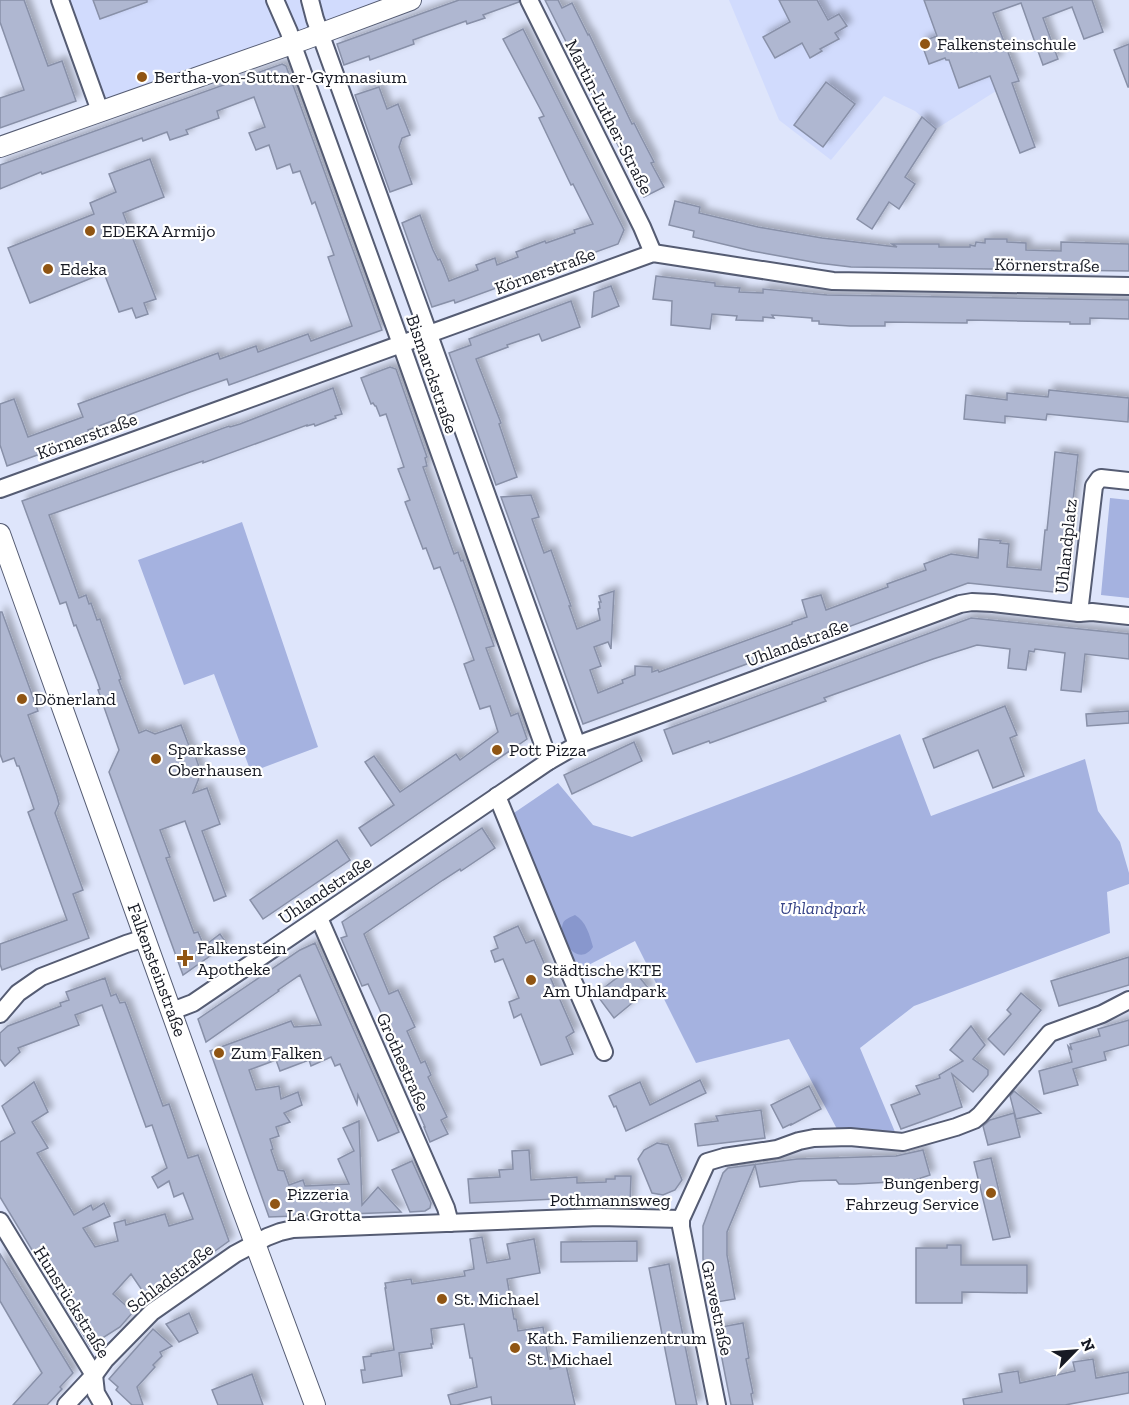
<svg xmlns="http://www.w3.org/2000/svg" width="1129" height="1405" font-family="'Zilla Slab',serif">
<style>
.built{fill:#d1dbfd}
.green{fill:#a5b2e0}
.water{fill:#8897cd}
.building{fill:#afb7d1;stroke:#8890a8;stroke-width:1.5;filter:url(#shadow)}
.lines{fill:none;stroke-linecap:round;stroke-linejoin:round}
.minor-casing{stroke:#555c73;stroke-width:20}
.tertiary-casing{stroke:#555c73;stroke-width:22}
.minor{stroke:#fff;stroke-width:16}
.tertiary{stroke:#fff;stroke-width:20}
.poi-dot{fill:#905513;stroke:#fff;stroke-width:2}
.labels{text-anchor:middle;stroke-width:4.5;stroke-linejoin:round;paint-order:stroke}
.poi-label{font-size:18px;fill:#171a24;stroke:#fff;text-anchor:start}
.street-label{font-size:18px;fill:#171a24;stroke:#fff}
.park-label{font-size:18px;font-style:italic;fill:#384588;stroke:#fff}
</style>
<defs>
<filter id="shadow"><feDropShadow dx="5" dy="-5" stdDeviation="3" flood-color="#0004"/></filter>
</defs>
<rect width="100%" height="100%" fill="#dee5fb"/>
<g class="built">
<polygon points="60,0 411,0 100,111"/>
<polygon points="729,0 969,0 996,91 936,129 915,111 884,96 831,160 779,120"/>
</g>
<g class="green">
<polygon points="1110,498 1129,500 1129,598 1101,595"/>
<polygon points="242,522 318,747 251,772 214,674 184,685 138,560"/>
<polygon points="900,734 931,816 1085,759 1098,811 1120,842 1129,873 1129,884 1107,892 1110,933 914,1006 860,1048 895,1132 837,1129 789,1039 696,1063 635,941 575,972 505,819 558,783 593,825 632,837 799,774"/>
</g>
<path class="water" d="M575,915C586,921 590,936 593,947C578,969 557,938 563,923C565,919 571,917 575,915Z"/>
<g class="building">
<polygon points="0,0 24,0 48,66 62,61 76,101 0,128 0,98 24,90 0,22"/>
<polygon points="93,0 147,0 147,2 100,19"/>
<polygon points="459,0 519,0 519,2 483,15 485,18 467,24 466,21 413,40 414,44 370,60 369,56 344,65 337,44"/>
<polygon points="545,0 558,0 562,8 572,3 588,35 589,34 632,124 634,123 641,137 654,162 651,163 664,187 644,197"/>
<polygon points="779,0 817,0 828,20 839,14 847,26 835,33 839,39 820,49 822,51 810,58 802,43 775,58 763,37 790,22"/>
<polygon points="924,0 1092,0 1103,32 1084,39 1072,7 1043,18 1058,59 1043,65 1021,3 993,13 1019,81 1012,83 1035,147 1020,153 990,76 959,88 949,60 946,60 945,58 929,64 921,42 937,36"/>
<polygon points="523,29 624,230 618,244 455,303 454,300 432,307 402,223 420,215 433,250 438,260 440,259 444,268 449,281 478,270 476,265 495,258 497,265 518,257 516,252 545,241 546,243 575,233 574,230 593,224 573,184 571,185 539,118 544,116 503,39"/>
<polygon points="1129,44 1129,87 1128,87 1114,50"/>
<polygon points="282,64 286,66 382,330 229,385 227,379 190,392 88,430 90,436 7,466 0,445 0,404 14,399 28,437 83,417 78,404 218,353 220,359 256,346 258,352 308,334 311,341 352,326 328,257 334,255 315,202 312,204 300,171 293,173 290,164 277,169 269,145 256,150 249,133 265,127 254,97 217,111 219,118 186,130 188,134 170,140 167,132 143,141 142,138 42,174 41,172 0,189 0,165"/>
<polygon points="826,82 855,104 823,147 794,125"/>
<polygon points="379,87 387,109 398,104 410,135 402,138 399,147 412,184 390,192 355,95"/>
<polygon points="922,117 936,129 905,177 915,184 899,209 889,202 872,229 857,219"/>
<polygon points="150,159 164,197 123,213 156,299 144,303 148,314 136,318 132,308 119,312 104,273 30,303 8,248 94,214 90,203 116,192 109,174"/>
<polygon points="675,201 700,207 699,213 758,227 822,238 897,247 892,244 939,244 939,247 970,247 970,245 975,246 976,242 985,243 985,239 1007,239 1007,242 1026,243 1026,250 1061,251 1061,242 1129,244 1129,271 851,267 818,263 752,251 693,237 694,231 669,225"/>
<polygon points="656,276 715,283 715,286 740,288 739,292 763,293 763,289 827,295 1129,300 1129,319 1090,318 1090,324 1070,324 1070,322 967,320 967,323 885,322 885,326 850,326 819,324 819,321 812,321 812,318 772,315 774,318 763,317 763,321 736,320 737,316 712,314 710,329 671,325 672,301 653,299"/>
<polygon points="611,286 619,306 592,317 594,292"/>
<polygon points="571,301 580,327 542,341 539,334 507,345 508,347 476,359 501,423 499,424 517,477 496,485 449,353 471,345 469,339"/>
<polygon points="390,367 396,369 427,457 425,458 427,466 423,467 449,540 454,554 458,552 461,561 463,560 494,646 486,648 511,716 518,713 527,739 371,846 359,828 394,805 365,762 374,756 400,792 456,754 460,760 498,732 490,706 480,709 464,664 474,660 455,607 440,567 434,569 426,548 423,549 405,502 410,500 398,469 404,467 386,414 380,416 376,406 375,406 373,403 371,404 361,378"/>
<polygon points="333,388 342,414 335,416 336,418 315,426 314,424 307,426 307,425 203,463 203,461 171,472 49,515 79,598 86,595 89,604 91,603 97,620 100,619 121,679 119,680 139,733 146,730 155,734 181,725 191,751 194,752 201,773 193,793 207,788 220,824 202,831 226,896 214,901 185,821 160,830 170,857 166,858 194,933 198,932 204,946 220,934 227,944 183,975 109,772 119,750 98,690 100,689 98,683 76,625 74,626 66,602 60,604 22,501 229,426 230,427 240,424"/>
<polygon points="1049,390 1129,398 1128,422 1047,414 1046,420 1005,416 1005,423 964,419 966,395 1007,400 1007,393 1048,397"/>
<polygon points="1055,452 1078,455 1063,593 968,583 583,724 501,497 531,495 539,517 532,519 544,553 551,550 571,606 569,606 577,629 600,620 598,609 600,608 599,602 601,602 599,596 614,591 611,649 608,642 594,647 601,666 590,670 598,693 623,683 622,680 635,675 635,666 652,667 652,672 658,670 659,672 792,624 792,622 807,617 802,600 821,595 826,610 888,587 887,584 926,570 924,564 951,554 978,558 979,539 1001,541 1000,543 1009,544 1007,567 1041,570 1045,530 1047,530"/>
<polygon points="0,612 2,612 38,711 28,715 57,796 59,804 55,813 83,890 73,894 89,938 2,970 0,964 0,944 67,920 28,812 34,809 19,766 17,766 14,758 3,762 0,754"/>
<polygon points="971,618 1129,634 1129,659 1085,654 1081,692 1061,690 1065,653 1035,649 1034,652 1029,651 1026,670 1008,668 1010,649 977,645 933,659 824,698 826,701 710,743 709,741 673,754 664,730"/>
<polygon points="1005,706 1017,735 1010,738 1024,776 993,788 978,750 934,768 923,739"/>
<polygon points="1129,711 1129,723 1087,726 1086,714"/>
<polygon points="634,742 642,761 572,794 564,775"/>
<polygon points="482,828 495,848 461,871 460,869 443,880 364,934 389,994 398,990 415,1027 407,1031 421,1063 425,1061 431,1075 428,1077 447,1117 441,1120 448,1134 430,1142 424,1127 425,1127 390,1048 395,1046 379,1008 368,984 362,986 341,938 347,936 342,922"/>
<polygon points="337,840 350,860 263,919 250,900"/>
<polygon points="518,926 526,943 534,940 574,1032 566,1037 573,1054 541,1065 521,1014 514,1018 509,1002 519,998 503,959 495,962 491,951 498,948 494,937"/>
<polygon points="315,943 399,1132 378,1141 358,1095 357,1104 340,1064 335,1066 331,1057 311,1066 309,1060 280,1071 276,1060 249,1070 256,1090 279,1086 281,1099 298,1092 302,1105 284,1113 290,1122 276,1127 279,1136 270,1139 273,1149 271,1150 278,1170 284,1171 289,1185 303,1180 305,1186 349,1184 338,1159 354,1151 343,1128 359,1121 362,1205 378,1187 401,1212 269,1217 210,1051 291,1021 294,1027 321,1025 300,975 278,990 279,991 206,1042 198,1019 300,950"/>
<polygon points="1129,957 1129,985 1059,1006 1051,981"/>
<polygon points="631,967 649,989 614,1018 596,994"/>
<polygon points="105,978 111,996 116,994 120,1003 125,1002 127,1007 163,1106 169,1104 188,1158 198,1155 229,1241 148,1299 131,1274 113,1294 133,1312 120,1327 90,1346 0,1197 0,1142 15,1133 2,1106 34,1082 48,1112 32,1122 48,1148 37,1153 74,1215 91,1205 93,1210 104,1203 110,1216 83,1228 95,1247 118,1241 114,1223 125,1220 126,1225 165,1214 169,1226 193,1219 183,1193 174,1197 169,1181 158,1188 152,1177 167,1168 152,1125 146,1127 102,1005 75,1015 79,1025 18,1048 20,1052 5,1066 0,1059 0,1033 8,1026 61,1006 60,1003 69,1000 66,992"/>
<polygon points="1021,993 1041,1010 1004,1055 988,1039 1011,1014 1007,1010"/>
<polygon points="1129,1020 1129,1045 1104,1052 1106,1060 1073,1069 1078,1085 1044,1094 1039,1071 1072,1062 1068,1046 1072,1050 1070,1044 1100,1036 1098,1029"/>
<polygon points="971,1026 985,1045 973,1059 988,1070 988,1075 973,1092 952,1074 962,1107 901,1129 891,1105 920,1094 916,1086 940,1078 939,1075 963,1061 950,1050"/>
<polygon points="700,1080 706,1093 626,1131 616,1106 614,1107 609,1096 640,1082 650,1105"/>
<polygon points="809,1086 821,1109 791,1125 791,1124 783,1128 771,1105"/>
<polygon points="1014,1091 1041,1113 1016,1119 1010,1096"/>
<polygon points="761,1110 765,1138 698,1146 695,1124 718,1121 716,1116"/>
<polygon points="1014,1113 1020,1137 988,1145 983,1126 990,1120"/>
<polygon points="657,1143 668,1145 682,1180 675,1190 663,1195 652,1193 638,1159 644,1150"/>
<polygon points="529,1150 531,1180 577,1177 577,1183 606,1182 606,1179 615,1179 615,1176 631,1176 630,1204 578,1205 577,1198 470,1203 468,1179 500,1177 499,1170 513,1169 512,1151"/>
<polygon points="923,1150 930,1175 912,1181 854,1184 839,1184 836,1180 801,1181 760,1187 755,1165 727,1232 727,1255 735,1299 711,1303 703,1259 703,1226 723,1173 728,1168 797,1159 896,1156"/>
<polygon points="991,1158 1010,1237 993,1240 974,1162"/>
<polygon points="412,1161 431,1203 430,1208 425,1211 410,1212 392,1170"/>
<polygon points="482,1237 487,1263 510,1259 507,1244 534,1239 540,1273 507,1279 514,1319 516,1319 518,1331 543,1327 550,1369 566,1365 575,1405 492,1405 491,1397 457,1405 451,1405 448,1395 477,1387 472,1358 470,1358 464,1324 431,1329 433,1344 431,1344 432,1348 399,1353 402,1376 363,1383 361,1370 365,1370 363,1357 371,1356 371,1354 394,1350 385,1288 386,1288 385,1283 411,1279 412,1284 465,1276 464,1271 474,1269 470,1239"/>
<polygon points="637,1241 637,1261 561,1262 561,1242"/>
<polygon points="947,1245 961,1245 961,1265 1027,1265 1027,1293 962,1292 962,1303 916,1303 916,1248 947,1248"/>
<polygon points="0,1254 73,1373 60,1387 62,1389 47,1405 13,1405 42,1373 0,1301"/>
<polygon points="669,1264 673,1286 697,1405 676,1405 675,1400 649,1268"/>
<polygon points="189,1313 198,1333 179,1342 166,1324"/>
<polygon points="743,1323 749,1358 746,1359 753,1393 751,1394 753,1405 731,1405 716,1328"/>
<polygon points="153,1329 172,1346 160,1352 162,1356 153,1365 155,1367 137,1387 143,1405 132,1405 116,1390 118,1387 109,1379"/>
<polygon points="1093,1359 1096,1378 1129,1372 1129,1393 1065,1405 964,1405 963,1399 1002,1392 999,1374 1018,1371 1020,1383 1075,1371 1073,1362"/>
<polygon points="252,1374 263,1405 218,1405 212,1390"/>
</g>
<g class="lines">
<defs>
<g id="minor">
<polyline points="60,0 100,111"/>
<polyline points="275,0 289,32 292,43 396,330 549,761"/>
<polyline points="310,0 315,19 577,745"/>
<polyline points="529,0 642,227 653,253"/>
<polyline points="0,489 653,253 833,281 1129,286"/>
<polyline points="1079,613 1094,486 1099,479 1101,478 1129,481"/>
<polyline points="497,796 567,967 604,1052"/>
<polyline points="319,918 446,1208 450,1223"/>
<polyline points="172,1011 193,1003 549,761 577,745 960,604 972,602 993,603 1079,613 1092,612 1129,616"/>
<polyline points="0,1014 18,993 41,977 126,944 145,938"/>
<polyline points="0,1221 94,1375 96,1393 103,1405"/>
<polyline points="66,1405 94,1375 105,1360 152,1312 235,1254 267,1237 280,1232 293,1229 599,1217 681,1219"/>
<polyline points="717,1405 681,1227 681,1219 707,1162 724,1157 777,1149 799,1141 814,1138 850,1137 903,1142 956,1127 974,1120 980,1115 1050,1033 1102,1014 1129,1000"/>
</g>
<g id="tertiary">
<polyline points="0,147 306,39 411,0"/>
<polyline points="0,534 237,1195 315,1405"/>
</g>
</defs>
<use href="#minor" class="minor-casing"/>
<use href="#tertiary" class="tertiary-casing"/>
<use href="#minor" class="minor"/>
<use href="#tertiary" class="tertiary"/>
</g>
<g class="poi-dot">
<circle cx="925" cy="44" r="6"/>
<circle cx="142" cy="77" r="6"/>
<circle cx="90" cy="231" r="6"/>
<circle cx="48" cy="269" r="6"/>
<circle cx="22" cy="699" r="6"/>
<circle cx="497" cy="750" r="6"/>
<circle cx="156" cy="759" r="6"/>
<path d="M182 949h6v6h6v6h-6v6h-6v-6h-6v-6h6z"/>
<circle cx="531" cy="980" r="6"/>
<circle cx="219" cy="1053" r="6"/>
<circle cx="991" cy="1193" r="6"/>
<circle cx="275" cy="1204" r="6"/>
<circle cx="442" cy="1299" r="6"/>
<circle cx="515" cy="1348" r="6"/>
</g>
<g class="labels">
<g class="poi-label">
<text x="937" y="50">Falkensteinschule</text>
<text x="154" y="83">Bertha-von-Suttner-Gymnasium</text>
<text x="102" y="237">EDEKA Armijo</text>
<text x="60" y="275">Edeka</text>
<text x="34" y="705">Dönerland</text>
<text x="168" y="755">Sparkasse<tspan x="168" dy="21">Oberhausen</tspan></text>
<text x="509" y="756">Pott Pizza</text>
<text x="197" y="954">Falkenstein<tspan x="197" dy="21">Apotheke</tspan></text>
<text x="543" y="976">Städtische KTE<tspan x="543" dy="21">Am Uhlandpark</tspan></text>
<text x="231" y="1059">Zum Falken</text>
<text x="979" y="1189" text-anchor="end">Bungenberg<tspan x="979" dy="21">Fahrzeug Service</tspan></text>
<text x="287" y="1200">Pizzeria<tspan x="287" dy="21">La Grotta</tspan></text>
<text x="454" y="1305">St. Michael</text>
<text x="527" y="1344">Kath. Familienzentrum<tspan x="527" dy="21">St. Michael</tspan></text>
</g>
<g class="street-label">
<text transform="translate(609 117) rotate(63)" y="6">Martin-Luther-Straße</text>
<text transform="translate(1047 265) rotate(1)" y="6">Körnerstraße</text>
<text transform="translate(545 271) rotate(-20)" y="6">Körnerstraße</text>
<text transform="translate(432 374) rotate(71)" y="6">Bismarckstraße</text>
<text transform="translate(87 436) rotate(-20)" y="6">Körnerstraße</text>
<text transform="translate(1066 546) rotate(-84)" y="6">Uhlandplatz</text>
<text transform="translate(797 643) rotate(-20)" y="6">Uhlandstraße</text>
<text transform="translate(325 890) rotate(-34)" y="6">Uhlandstraße</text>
<text transform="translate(157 970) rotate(70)" y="6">Falkensteinstraße</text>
<text transform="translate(403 1062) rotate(66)" y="6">Grothestraße</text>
<text x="610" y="1206">Pothmannsweg</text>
<text transform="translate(170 1278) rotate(-37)" y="6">Schladstraße</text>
<text transform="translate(72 1302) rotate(58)" y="6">Hunsrückstraße</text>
<text transform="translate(717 1308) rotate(78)" y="6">Gravestraße</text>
</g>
<g class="park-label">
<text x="823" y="914">Uhlandpark</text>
</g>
</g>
<g transform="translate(1075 1351) rotate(65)" stroke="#ffffff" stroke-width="4.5" paint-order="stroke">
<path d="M0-4.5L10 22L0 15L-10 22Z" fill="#171a24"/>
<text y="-9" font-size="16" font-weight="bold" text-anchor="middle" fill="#171a24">N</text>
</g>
</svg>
